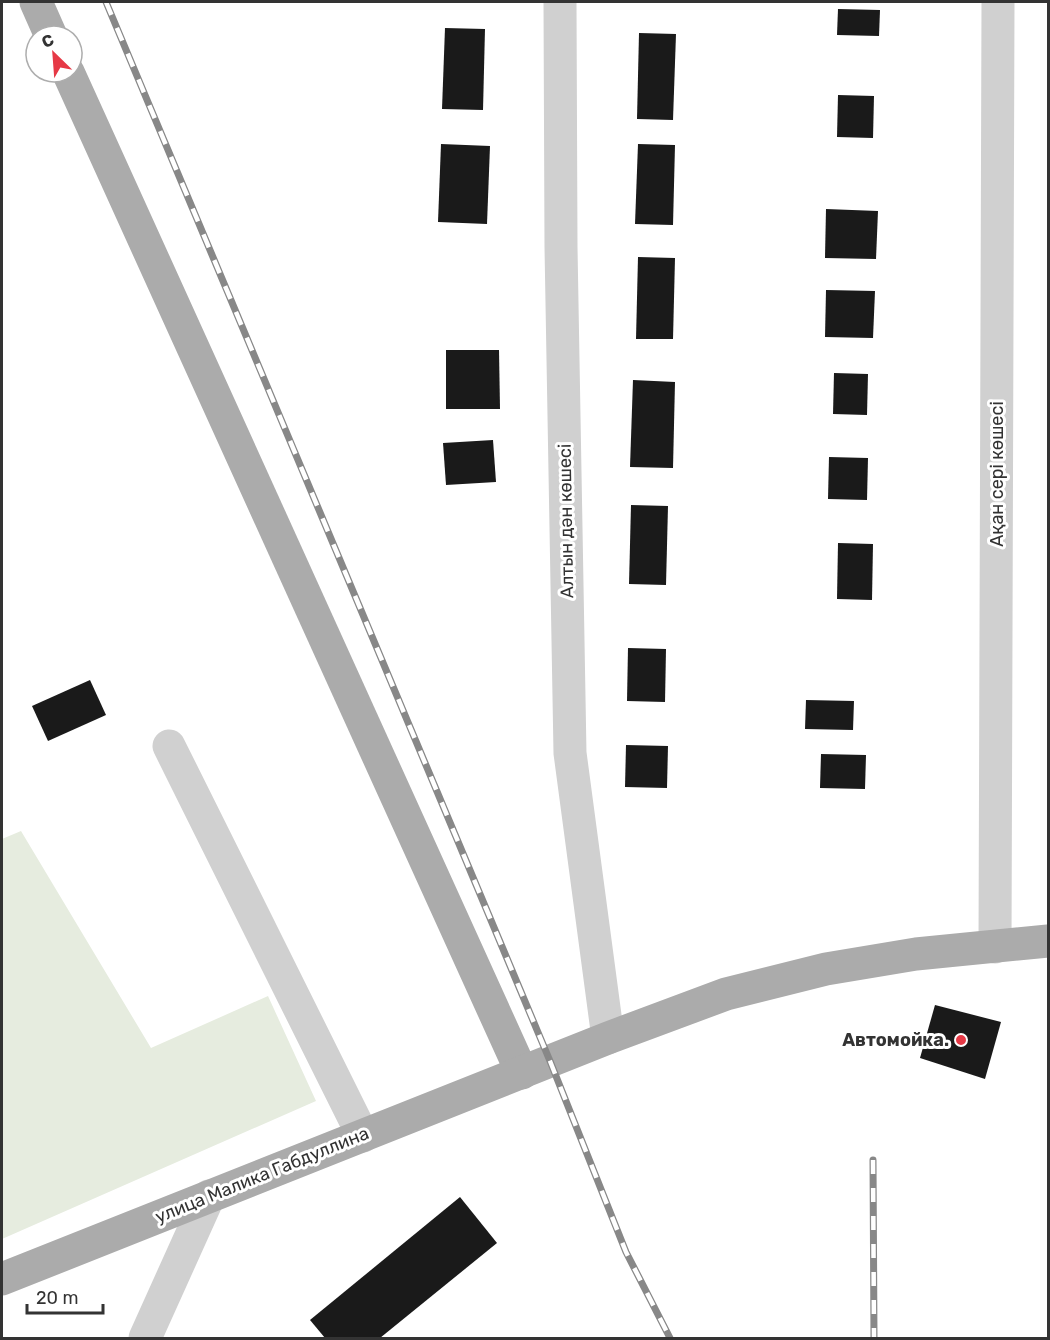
<svg xmlns="http://www.w3.org/2000/svg" width="1050" height="1340" font-family="Rubik,sans-serif">
<style>
.green{fill:#e6ecdf}
.building{fill:#1a1a1a}
.lines{fill:none;stroke-linecap:round;stroke-linejoin:round}
.minor{stroke:#d0d0d0;stroke-width:33}
.major{stroke:#ababab;stroke-width:33}
.rail-casing{stroke:#888;stroke-width:7}
.rail{stroke:#fff;stroke-width:4.5;stroke-dasharray:14;stroke-linecap:butt}
.poi-dot{fill:#e63946;stroke:#fff;stroke-width:2}
.labels{text-anchor:middle;stroke-width:6;stroke-linejoin:round;paint-order:stroke}
.street-label{font-size:18px;fill:#333;stroke:#fff}
.poi-label{font-size:18px;font-weight:bold;fill:#333;stroke:#fff;text-anchor:end}
</style>
<rect width="100%" height="100%" fill="#fff"/>
<polygon class="green" points="21,831 151,1048 268,996 316,1101 2,1239 2,839"/>
<g class="building">
<polygon points="838,9 880,10 879,36 837,35"/>
<polygon points="445,28 485,29 483,110 442,109"/>
<polygon points="639,33 676,34 673,120 637,119"/>
<polygon points="838,95 874,96 873,138 837,137"/>
<polygon points="441,144 490,146 487,224 438,222"/>
<polygon points="638,144 675,145 673,225 635,224"/>
<polygon points="826,209 878,211 876,259 825,258"/>
<polygon points="638,257 675,258 673,339 636,339"/>
<polygon points="826,290 875,291 873,338 825,337"/>
<polygon points="446,350 499,350 500,409 446,409"/>
<polygon points="834,373 868,374 867,415 833,414"/>
<polygon points="633,380 675,382 673,468 630,467"/>
<polygon points="493,440 496,482 446,485 443,443"/>
<polygon points="829,457 868,458 867,500 828,499"/>
<polygon points="631,505 668,506 666,585 629,584"/>
<polygon points="838,543 873,544 872,600 837,599"/>
<polygon points="628,648 666,649 665,702 627,701"/>
<polygon points="90,680 106,715 48,741 32,706"/>
<polygon points="806,700 854,701 853,730 805,729"/>
<polygon points="626,745 668,746 667,788 625,787"/>
<polygon points="821,754 866,755 865,789 820,788"/>
<polygon points="935,1005 1001,1022 985,1079 920,1058"/>
<polygon points="460,1197 497,1243 380,1338 325,1338 310,1320"/>
</g>
<g class="lines">
<g class="minor">
<polyline points="560,2 561,247 570,753 608,1038"/>
<polyline points="169,746 363,1136"/>
<polyline points="995,947 998,2"/>
<polyline points="145,1338 209,1196"/>
</g>
<g class="major">
<polyline points="36,2 51,36"/>
<polyline points="68,72 522,1073"/>
<polyline points="2,1279 608,1038 726,994 826,969 916,954 1048,941"/>
</g>
<defs>
<g id="rail">
<polyline points="106,2 550,1061 626,1252 670,1338"/>
<polyline points="873,1160 874,1338"/>
</g>
</defs>
<use href="#rail" class="rail-casing"/>
<use href="#rail" class="rail"/>
</g>
<circle class="poi-dot" cx="961" cy="1040" r="6"/>
<g class="labels">
<g class="street-label">
<text transform="translate(997 474) rotate(-90)" y="6">Ақан сері көшесі</text>
<text transform="translate(566 521) rotate(-91)" y="6">Алтын дән көшесі</text>
<text transform="translate(262 1175) rotate(-22)" y="6">улица Малика Габдуллина</text>
</g>
<g class="poi-label">
<text x="949" y="1046">Автомойка.</text>
</g>
</g>
<rect width="1050" height="1340" fill="none" stroke="#333333" stroke-width="6"/>
<g transform="translate(54 54) rotate(335)"><circle r="28" fill="#ffffff" stroke="#adadad" stroke-width="1.5"/>
<path d="M0-4.5L10 22L0 15L-10 22Z" fill="#e63946"/>
<text y="-9" font-size="16" font-weight="bold" text-anchor="middle" fill="#333333">С</text>
</g>
<path d="M27 1304v9h76v-9" fill="none" stroke="#333333" stroke-width="3"/>
<text x="36" y="1304" font-size="18" fill="#333333" stroke="#ffffff" stroke-width="4.5" paint-order="stroke">20 m</text>
</svg>
